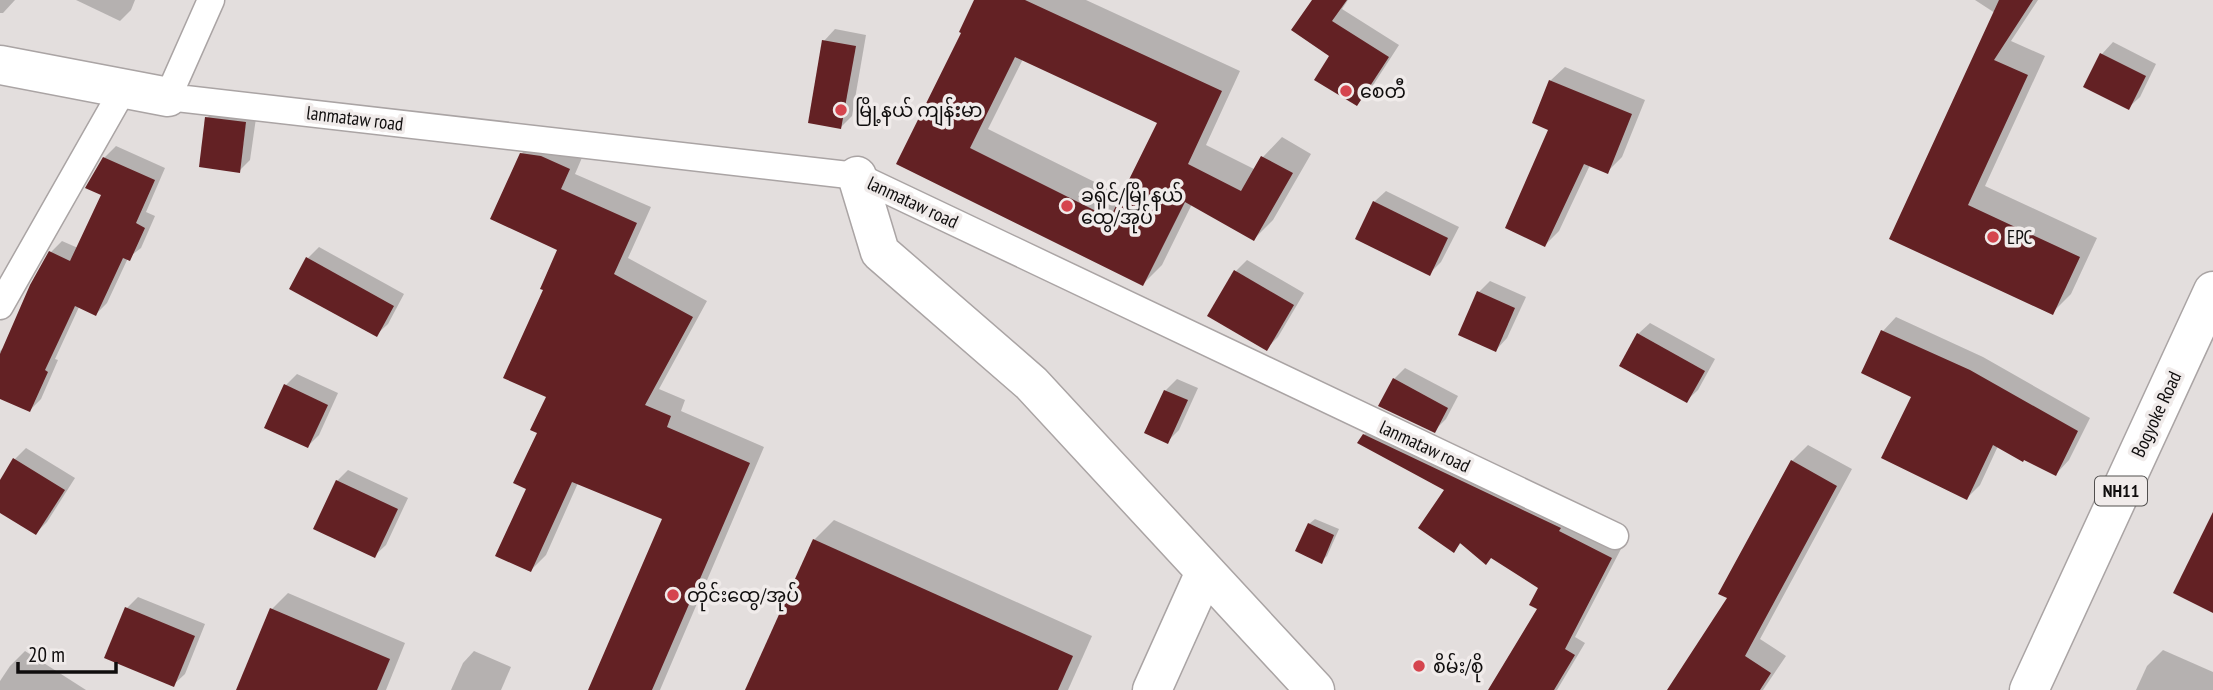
<svg xmlns="http://www.w3.org/2000/svg" width="2213" height="690" font-family="'PT Sans Narrow','Noto Sans Myanmar',sans-serif">
<style>
.shadow{fill:#0003;fill-rule:evenodd}
.building{fill:#632124;fill-rule:evenodd}
.lines{fill:none;stroke-linecap:round;stroke-linejoin:round}
.street-casing{stroke:#aaa4a4;stroke-width:29}
.secondary-casing{stroke:#aaa4a4;stroke-width:41}
.highway-casing{stroke:#aaa4a4;stroke-width:41}
.street{stroke:#fff;stroke-width:26}
.secondary{stroke:#fff;stroke-width:38}
.highway{stroke:#fff;stroke-width:38}
.poi-dot{fill:#d5454e;stroke:#f0ebea;stroke-width:2.5}
.labels{text-anchor:middle;stroke-width:7;stroke-linejoin:round;paint-order:stroke}
.shield{fill:#f0ebea;stroke:#52504f;stroke-width:2}
.shield-label{font-size:18px;font-weight:bold;fill:#0f0d0d}
.poi-label{font-size:19px;fill:#0f0d0d;stroke:#f0ebea;text-anchor:start}
.street-label{font-size:19px;fill:#0f0d0d;stroke:#f0ebea}
</style>
<rect width="100%" height="100%" fill="#e3dedd"/>
<g class="shadow">
<polygon points="0,0 15,0 3,13 0,13"/>
<polygon points="76,0 135,0 131,10 120,21"/>
<path d="M976,0H1086L1240,71L1206,145L1256,170L1263,157L1282,137L1311,154L1273,220L1254,239L1192,204L1162,265L1143,284L899,163L963,32ZM1023,59L1159,122L1123,196L988,129Z"/>
<polygon points="1314,0 1348,0 1342,9 1399,45 1368,93 1357,104 1331,56"/>
<polygon points="1975,0 2038,0 2011,41 2045,56 1985,186 2097,238 2071,294 2052,313 1892,238 1995,13"/>
<polygon points="835,29 866,35 852,116 841,127 824,41"/>
<polygon points="2113,42 2156,64 2140,97 2128,108 2085,86 2102,54"/>
<polygon points="1565,67 1645,100 1622,157 1607,172 1590,165 1559,231 1545,245 1550,130 1550,81"/>
<polygon points="218,107 257,111 250,160 239,171 207,118"/>
<polygon points="537,139 584,153 575,174 651,207 628,258 707,301 659,389 685,400 681,411 764,447 660,690 602,690 664,518 578,483 546,555 531,570 528,488 548,396 545,290 559,249 521,154"/>
<polygon points="116,146 165,168 146,212 155,216 141,248 128,258 107,303 96,314 79,307 55,359 58,360 41,399 30,410 0,397 0,351 6,345 51,252 62,241 78,248 103,194 104,158"/>
<polygon points="1386,191 1459,227 1441,262 1429,274 1374,202"/>
<polygon points="319,247 404,294 388,324 376,335 308,258"/>
<polygon points="1247,260 1304,293 1278,337 1266,349 1236,271"/>
<polygon points="1490,281 1526,297 1507,338 1496,350 1478,293"/>
<polygon points="1896,317 1983,357 2090,418 2069,460 2056,474 1998,446 1980,485 1967,498 1913,396 1863,372 1883,331"/>
<polygon points="1650,323 1715,359 1698,390 1686,401 1638,334"/>
<polygon points="1405,368 1458,396 1446,419 1434,431 1394,379"/>
<polygon points="297,374 338,393 319,435 308,446 286,385"/>
<polygon points="1177,379 1198,388 1179,430 1168,441 1147,432 1165,391"/>
<polygon points="1375,423 1622,547 1575,637 1585,643 1557,690 1490,690 1540,609 1540,587 1492,557 1462,542 1453,551 1446,489 1364,435"/>
<polygon points="1808,445 1852,469 1760,639 1786,656 1763,690 1669,690 1729,598 1792,461"/>
<polygon points="26,448 75,478 47,522 36,533 0,511 0,483 15,459"/>
<polygon points="348,470 408,498 386,545 374,556 337,481"/>
<polygon points="1315,519 1339,529 1327,556 1321,561 1309,524"/>
<polygon points="834,520 1092,636 1068,690 747,690 814,540"/>
<polygon points="288,593 405,643 386,690 238,690 272,609"/>
<polygon points="138,597 205,624 185,674 173,685 127,608"/>
<polygon points="2163,650 2213,672 2213,690 2136,690 2147,666"/>
<polygon points="25,651 86,690 0,690 0,681 10,666"/>
<polygon points="474,651 511,667 501,690 451,690 463,663"/>
</g>
<g class="building">
<path d="M974,0H1025L1222,91L1188,164L1241,191L1261,156L1293,173L1254,241L1185,202L1143,286L896,164L961,33L959,32ZM1015,57L1157,123L1110,218L970,148Z"/>
<polygon points="1312,0 1347,0 1332,21 1389,57 1357,106 1314,80 1329,56 1291,30"/>
<polygon points="1999,0 2033,0 1994,60 2028,75 1968,205 2080,257 2053,315 1889,239"/>
<polygon points="822,40 856,46 841,129 808,123"/>
<polygon points="2100,53 2146,76 2129,110 2083,87"/>
<polygon points="1549,80 1632,114 1608,174 1584,164 1545,247 1505,228 1548,130 1532,123"/>
<polygon points="205,117 246,122 240,173 199,167"/>
<polygon points="520,153 541,156 570,169 561,189 637,223 614,274 693,317 645,405 671,416 667,427 750,463 652,690 588,690 662,519 572,482 531,572 495,556 526,489 513,483 537,433 530,430 546,397 503,378 543,290 540,289 557,250 490,219"/>
<polygon points="103,157 155,180 136,223 145,228 130,261 123,258 96,316 75,306 45,370 48,372 30,412 0,399 0,354 30,285 49,251 70,261 101,195 85,188"/>
<polygon points="1373,201 1448,238 1430,276 1355,239"/>
<polygon points="306,257 394,306 377,337 289,289"/>
<polygon points="1234,270 1294,305 1267,351 1207,316"/>
<polygon points="1477,291 1515,308 1496,352 1458,335"/>
<polygon points="1881,330 1970,370 2078,431 2056,476 2024,460 2023,462 1993,445 1967,500 1881,458 1911,397 1861,373"/>
<polygon points="1637,333 1705,371 1687,403 1619,366"/>
<polygon points="1393,378 1448,408 1435,433 1378,406"/>
<polygon points="284,384 328,405 308,448 264,428"/>
<polygon points="1164,390 1188,400 1168,444 1144,433"/>
<polygon points="1363,434 1561,528 1559,531 1612,558 1565,649 1575,655 1554,690 1488,690 1537,609 1529,605 1538,588 1491,558 1486,565 1460,543 1454,553 1418,528 1444,490 1357,443"/>
<polygon points="13,458 65,490 36,535 0,513 0,480"/>
<polygon points="1791,460 1837,486 1745,656 1771,673 1760,690 1667,690 1727,598 1718,594"/>
<polygon points="336,480 398,509 375,558 313,529"/>
<polygon points="2213,512 2213,613 2173,593"/>
<polygon points="1308,523 1334,535 1322,564 1295,551"/>
<polygon points="813,539 1073,656 1058,690 745,690"/>
<polygon points="125,607 195,636 174,687 104,658"/>
<polygon points="270,608 390,659 377,690 236,690"/>
</g>
<g class="lines">
<defs>
<g id="street">
<polyline points="211,0 168,97 857,176 1615,536"/>
<polyline points="0,306 124,88"/>
</g>
<g id="secondary">
<polyline points="0,65 168,97"/>
<polyline points="857,176 880,252 1031,383 1315,690"/>
<polyline points="1152,690 1205,572"/>
</g>
<polyline id="highway" points="2029,690 2213,291"/>
</defs>
<use href="#street" class="street-casing"/>
<use href="#secondary" class="secondary-casing"/>
<use href="#highway" class="highway-casing"/>
<use href="#street" class="street"/>
<use href="#secondary" class="secondary"/>
<use href="#highway" class="highway"/>
</g>
<g class="poi-dot">
<circle cx="1346" cy="91" r="7"/>
<circle cx="841" cy="110" r="7"/>
<circle cx="1067" cy="206" r="7"/>
<circle cx="1993" cy="237" r="7"/>
<circle cx="673" cy="595" r="7"/>
<circle cx="1419" cy="666" r="7"/>
</g>
<g class="labels">
<rect class="shield" x="2095" y="476.5" width="52" height="29" rx="5"/>
<g class="shield-label">
<text x="2121" y="497">NH11</text>
</g>
<g class="poi-label">
<text x="1360" y="98">စေတီ</text>
<text x="855" y="117">မြို့နယ် ကျန်းမာ</text>
<text x="1081" y="202">ခရိုင်/မြို့နယ်<tspan x="1081" dy="22">ထွေ/အုပ်</tspan></text>
<text x="2007" y="244">EPC</text>
<text x="687" y="602">တိုင်းထွေ/အုပ်</text>
<text x="1433" y="673">စိမ်း/စို</text>
</g>
<g class="street-label">
<text transform="translate(355 118) rotate(7)" y="7">lanmataw road</text>
<text transform="translate(913 202) rotate(25)" y="7">lanmataw road</text>
<text transform="translate(2156 414) rotate(-65)" y="7">Bogyoke Road</text>
<text transform="translate(1425 446) rotate(25)" y="7">lanmataw road</text>
</g>
</g>
<path d="M18 662v10h98v-10" fill="none" stroke="#0f0d0d" stroke-width="3.5"/>
<text x="28" y="662" font-size="21" fill="#0f0d0d" stroke="#f0ebea" stroke-width="5" paint-order="stroke">20 m</text>
</svg>
